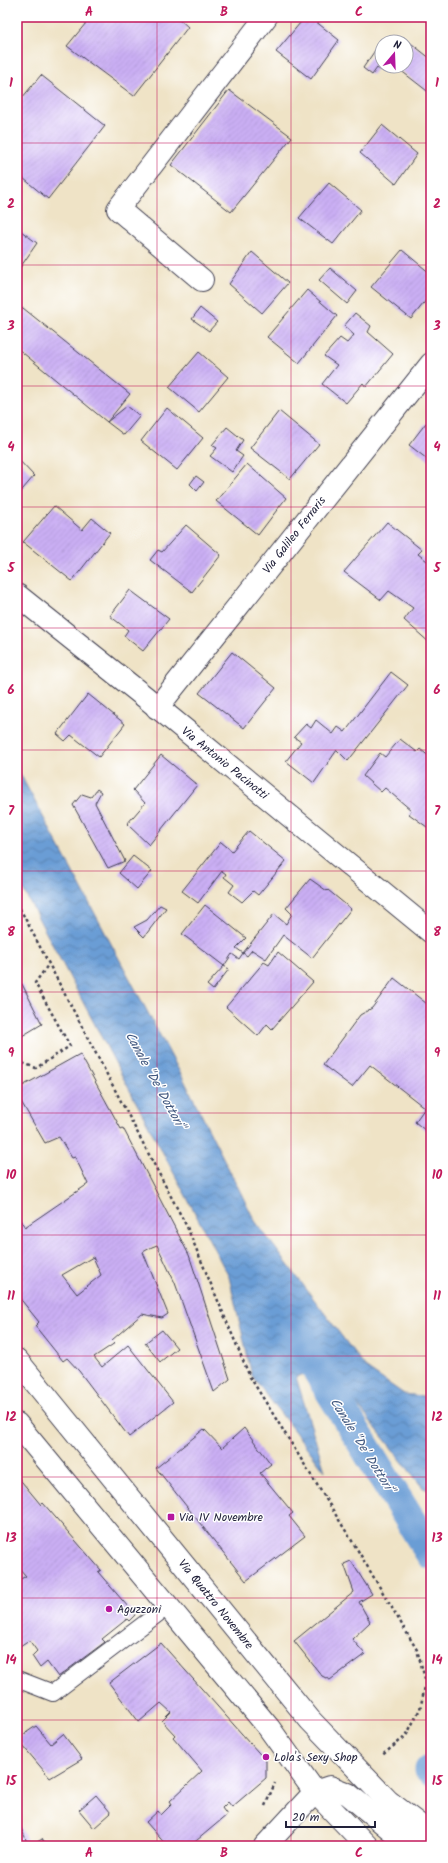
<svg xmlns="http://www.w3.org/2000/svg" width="448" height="1863" font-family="Kalam,sans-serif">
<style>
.water{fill:url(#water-waves);stroke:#466088}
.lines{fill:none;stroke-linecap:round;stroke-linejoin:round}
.canal{stroke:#6a9dd5;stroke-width:31}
.building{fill:url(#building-hatch);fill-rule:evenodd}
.service-casing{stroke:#413f50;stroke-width:18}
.minor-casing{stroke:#413f50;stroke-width:24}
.tertiary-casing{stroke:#413f50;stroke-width:24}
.primary-casing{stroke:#413f50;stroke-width:24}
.path{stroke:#413f50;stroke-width:2.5;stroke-dasharray:3 3;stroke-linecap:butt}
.service{stroke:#fff;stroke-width:16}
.minor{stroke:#fff;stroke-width:22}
.tertiary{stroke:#fff;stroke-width:22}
.primary{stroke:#fff;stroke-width:22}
.grid{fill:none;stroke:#c2185b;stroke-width:1;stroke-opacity:0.55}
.poi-dot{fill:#b5179e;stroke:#fff;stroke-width:1.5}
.labels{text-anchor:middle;stroke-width:3;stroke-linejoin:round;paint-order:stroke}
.street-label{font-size:12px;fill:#22223b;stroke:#fff}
.poi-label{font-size:12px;fill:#22223b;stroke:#fff;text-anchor:start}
.water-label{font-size:13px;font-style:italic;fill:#425980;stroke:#fff}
.neatline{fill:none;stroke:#c2185b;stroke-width:1.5}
.grid-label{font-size:13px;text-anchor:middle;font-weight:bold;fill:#c2185b}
</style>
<defs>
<pattern id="water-waves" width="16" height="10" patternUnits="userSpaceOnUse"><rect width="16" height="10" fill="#6a9dd5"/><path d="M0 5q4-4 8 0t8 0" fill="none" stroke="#5780ae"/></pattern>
<pattern id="building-hatch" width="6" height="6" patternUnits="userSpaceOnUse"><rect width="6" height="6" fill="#caaff4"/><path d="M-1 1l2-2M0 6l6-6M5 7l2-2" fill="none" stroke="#ad96d2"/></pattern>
</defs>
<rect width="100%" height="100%" fill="#fff"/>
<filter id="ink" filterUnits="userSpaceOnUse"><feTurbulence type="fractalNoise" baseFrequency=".025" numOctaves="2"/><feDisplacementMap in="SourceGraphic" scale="8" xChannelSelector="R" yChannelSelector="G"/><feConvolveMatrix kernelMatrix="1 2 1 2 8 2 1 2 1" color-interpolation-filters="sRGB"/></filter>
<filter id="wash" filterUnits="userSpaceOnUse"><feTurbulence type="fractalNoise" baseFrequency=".012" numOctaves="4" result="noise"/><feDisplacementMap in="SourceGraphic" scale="16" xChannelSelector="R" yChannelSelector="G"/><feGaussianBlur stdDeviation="0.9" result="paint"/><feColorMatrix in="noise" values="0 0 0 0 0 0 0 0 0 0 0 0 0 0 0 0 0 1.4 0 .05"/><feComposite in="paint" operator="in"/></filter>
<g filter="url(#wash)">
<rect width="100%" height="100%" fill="#efe3c6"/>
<polygon class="water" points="17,768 184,1080 255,1221 365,1367 404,1394 431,1397 431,1491 423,1488 326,1365 296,1377 325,1471 252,1376 229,1277 17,878"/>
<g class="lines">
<g class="canal">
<polyline points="294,1332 431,1554"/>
<polyline points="430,1770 431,1770"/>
</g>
</g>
<g id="blocks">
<g class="building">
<polygon points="91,17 177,17 188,27 134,96 67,46"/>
<polygon points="305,17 310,17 339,40 311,79 276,52"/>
<polygon points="403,37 431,59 431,94 395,66 406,66 406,42 399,42"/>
<polygon points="376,49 382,54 382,66 391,66 385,72 377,68 372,75 363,68"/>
<polygon points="41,75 105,126 48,199 17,173 17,104"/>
<polygon points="229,90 292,137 231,212 171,165"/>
<polygon points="382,125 417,154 396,184 360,153"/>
<polygon points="329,183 361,210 333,244 299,218"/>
<polygon points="17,228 37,243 17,272"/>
<polygon points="402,250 431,274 431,300 428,298 411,319 371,287"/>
<polygon points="252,252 288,283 262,313 229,284"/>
<polygon points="330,268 357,291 347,304 319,280"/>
<polygon points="307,290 337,316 299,363 267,337"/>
<polygon points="23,308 130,394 107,422 17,348 17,313 18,314"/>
<polygon points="200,308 217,322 209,331 192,319"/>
<polygon points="355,313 371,326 368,332 393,354 366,387 363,383 346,403 322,384 337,365 324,356 340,338 347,343 354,335 344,326"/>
<polygon points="199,352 228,377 199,412 169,387"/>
<polygon points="127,406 140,416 124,435 107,422"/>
<polygon points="167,408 203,438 177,470 141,441"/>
<polygon points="279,411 319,444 290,479 250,448"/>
<polygon points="426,423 431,427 431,462 409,445"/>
<polygon points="227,427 243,440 236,451 243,456 232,472 210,456 217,448 212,445"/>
<polygon points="17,458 34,476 17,496"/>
<polygon points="247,464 286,498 258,535 216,501"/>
<polygon points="196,476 204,482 197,491 190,484"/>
<polygon points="54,506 82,530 92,518 110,533 72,581 23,542"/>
<polygon points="387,522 422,550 418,554 431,564 431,644 404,620 413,608 389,591 381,600 344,572"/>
<polygon points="186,525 221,555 192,592 150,560 158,550 162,552"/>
<polygon points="130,590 169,619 143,651 124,636 128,630 110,616"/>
<polygon points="232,652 276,688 244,728 199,693"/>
<polygon points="391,672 408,685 348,761 337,750 314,783 286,761 301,742 294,737 306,724 311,728 316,720 333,734 338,727 345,732"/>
<polygon points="88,694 125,724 99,757 71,735 65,741 57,734"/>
<polygon points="400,739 417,752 420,749 431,758 431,822 427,827 409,814 411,810 385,788 381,792 363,776 380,753 385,757"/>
<polygon points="161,755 197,785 149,845 127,824 145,803 133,790"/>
<polygon points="97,789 101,792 95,803 125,861 108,868 73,805 82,794 91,797"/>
<polygon points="249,831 286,861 258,895 253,891 242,902 229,892 234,885 224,877 226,874 222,871 198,903 182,891 221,842 232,851"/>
<polygon points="133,856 152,871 137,889 119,873"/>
<polygon points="310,879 327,891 328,890 351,909 312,958 283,935 266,959 252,950 247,956 243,953 239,959 232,954 224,966 182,934 205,905 246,938 236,948 243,953 274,914 286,924 292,914 286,908"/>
<polygon points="160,905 166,908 144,937 134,927 147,920"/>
<polygon points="278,952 313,982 272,1029 267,1024 258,1036 226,1007 264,962 269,965"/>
<polygon points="224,966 229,969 213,990 207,985"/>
<polygon points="394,978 431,1007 431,1135 415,1122 425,1108 370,1065 352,1087 323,1065 360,1015 372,1008"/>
<polygon points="22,984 42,1024 17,1039 17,987"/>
<path d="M80,1054L121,1129L123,1128L189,1255L230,1379L214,1392L175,1283L157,1245L152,1247L143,1252L168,1314L162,1318L142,1314L112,1340L115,1343L94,1357L102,1367L128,1345L173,1402L129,1437L79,1371L67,1358L63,1361L35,1326L39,1322L18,1296L17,1298V1216L25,1227L88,1184L75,1157L72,1158L59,1137L45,1143L19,1098L17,1099V1089ZM93,1257L101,1275L77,1294L62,1275Z"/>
<polygon points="162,1330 177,1348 160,1362 145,1343"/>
<polygon points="244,1428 271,1464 260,1473 293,1513 289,1516 305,1536 246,1581 156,1468 204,1429 222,1448"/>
<polygon points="17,1476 41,1505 43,1503 101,1570 98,1572 135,1615 129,1621 127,1619 102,1639 105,1642 58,1677 47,1662 40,1668 32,1656 37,1651 29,1640 20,1646 17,1640 17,1581 26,1576 18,1567 21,1564 17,1560"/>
<polygon points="351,1561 372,1594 359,1602 370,1622 352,1639 365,1654 330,1680 322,1676 294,1641 354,1592 344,1564"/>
<polygon points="161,1643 266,1761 266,1778 232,1807 228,1802 222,1808 227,1815 190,1846 167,1846 146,1822 158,1811 161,1815 172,1804 170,1801 202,1771 173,1737 175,1735 162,1721 171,1712 161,1703 139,1722 109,1683"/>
<polygon points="36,1726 51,1744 63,1734 82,1759 50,1778 17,1739"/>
<polygon points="96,1795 111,1813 94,1828 79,1810"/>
<polygon points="17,1820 25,1837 28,1846 17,1846"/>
<polygon points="42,1839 46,1846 31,1846"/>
</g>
</g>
</g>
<g filter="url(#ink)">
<use href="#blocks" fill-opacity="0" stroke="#413f50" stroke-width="1"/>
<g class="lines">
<defs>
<polyline id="service" points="17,1679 53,1693 168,1606"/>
<g id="minor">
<polyline points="202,280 118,209 266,17"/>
<polyline points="17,595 145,697 431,932"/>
<polyline points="157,708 431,364"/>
</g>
<polyline id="tertiary" points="265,1846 315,1792 330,1787 348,1794 395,1833 416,1846"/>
<g id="primary">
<polyline points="17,1360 310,1720 388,1801 431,1834"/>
<polyline points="17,1424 269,1728 315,1792 367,1846"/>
</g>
</defs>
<use href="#service" class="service-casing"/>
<use href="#minor" class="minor-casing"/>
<use href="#tertiary" class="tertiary-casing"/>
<use href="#primary" class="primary-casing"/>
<g class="path">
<polyline points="17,903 187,1227 250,1377 357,1549 417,1650 426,1682 420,1709 406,1736 381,1756"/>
<polyline points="17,1061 36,1068 70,1046 35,983 48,965"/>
<polyline points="265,1806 275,1783"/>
<polyline points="234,1846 238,1842"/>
</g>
<use href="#service" class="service"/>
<use href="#minor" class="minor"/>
<use href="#tertiary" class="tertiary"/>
<use href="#primary" class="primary"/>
</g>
</g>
<path class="grid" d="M157,17V1846M291,17V1846M17,143H431M17,265H431M17,386H431M17,507H431M17,628H431M17,750H431M17,871H431M17,992H431M17,1113H431M17,1235H431M17,1356H431M17,1477H431M17,1598H431M17,1720H431"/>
<g class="poi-dot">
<rect x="167" y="1513" width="8" height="8" rx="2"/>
<circle cx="109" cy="1609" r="4"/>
<circle cx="266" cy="1757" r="4"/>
</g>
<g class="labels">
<g class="street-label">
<text transform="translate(294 535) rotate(-52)" y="4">Via Galileo Ferraris</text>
<text transform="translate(225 763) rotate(39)" y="4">Via Antonio Pacinotti</text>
<text transform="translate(216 1604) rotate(51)" y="4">Via Quattro Novembre</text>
</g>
<g class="poi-label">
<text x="179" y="1521">Via IV Novembre</text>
<text x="117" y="1613">Aguzzoni</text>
<text x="274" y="1761">Lola's Sexy Shop</text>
</g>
<g class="water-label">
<text transform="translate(156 1080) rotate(61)" y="5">Canale "De' Dottori"</text>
<text transform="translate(363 1445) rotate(58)" y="5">Canale "De' Dottori"</text>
</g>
</g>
<rect width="448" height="1863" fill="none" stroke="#fff" stroke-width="44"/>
<g transform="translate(394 54) rotate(19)"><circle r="19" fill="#ffffff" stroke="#a7a7b1"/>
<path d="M0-3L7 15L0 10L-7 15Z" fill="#b5179e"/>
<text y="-6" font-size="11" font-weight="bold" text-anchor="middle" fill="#22223b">N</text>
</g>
<path d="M286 1821v6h89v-6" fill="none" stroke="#22223b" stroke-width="2"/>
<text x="292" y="1821" font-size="12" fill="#22223b" stroke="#ffffff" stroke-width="3" paint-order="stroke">20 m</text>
<rect x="22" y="22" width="404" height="1819" class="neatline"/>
<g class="grid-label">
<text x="89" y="16">A</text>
<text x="224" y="16">B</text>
<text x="359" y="16">C</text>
<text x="11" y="87">1</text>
<text x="437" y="87">1</text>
<text x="11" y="208">2</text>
<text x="437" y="208">2</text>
<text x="11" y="330">3</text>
<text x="437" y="330">3</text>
<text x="11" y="451">4</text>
<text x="437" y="451">4</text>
<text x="11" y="572">5</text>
<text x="437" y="572">5</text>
<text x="11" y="694">6</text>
<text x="437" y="694">6</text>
<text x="11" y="815">7</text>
<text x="437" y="815">7</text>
<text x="11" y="936">8</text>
<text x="437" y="936">8</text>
<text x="11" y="1057">9</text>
<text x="437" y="1057">9</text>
<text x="11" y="1179">10</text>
<text x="437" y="1179">10</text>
<text x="11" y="1300">11</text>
<text x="437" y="1300">11</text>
<text x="11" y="1421">12</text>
<text x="437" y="1421">12</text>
<text x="11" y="1542">13</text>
<text x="437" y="1542">13</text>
<text x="11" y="1664">14</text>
<text x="437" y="1664">14</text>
<text x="11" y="1785">15</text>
<text x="437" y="1785">15</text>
<text x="89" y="1857">A</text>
<text x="224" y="1857">B</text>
<text x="359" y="1857">C</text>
</g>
</svg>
